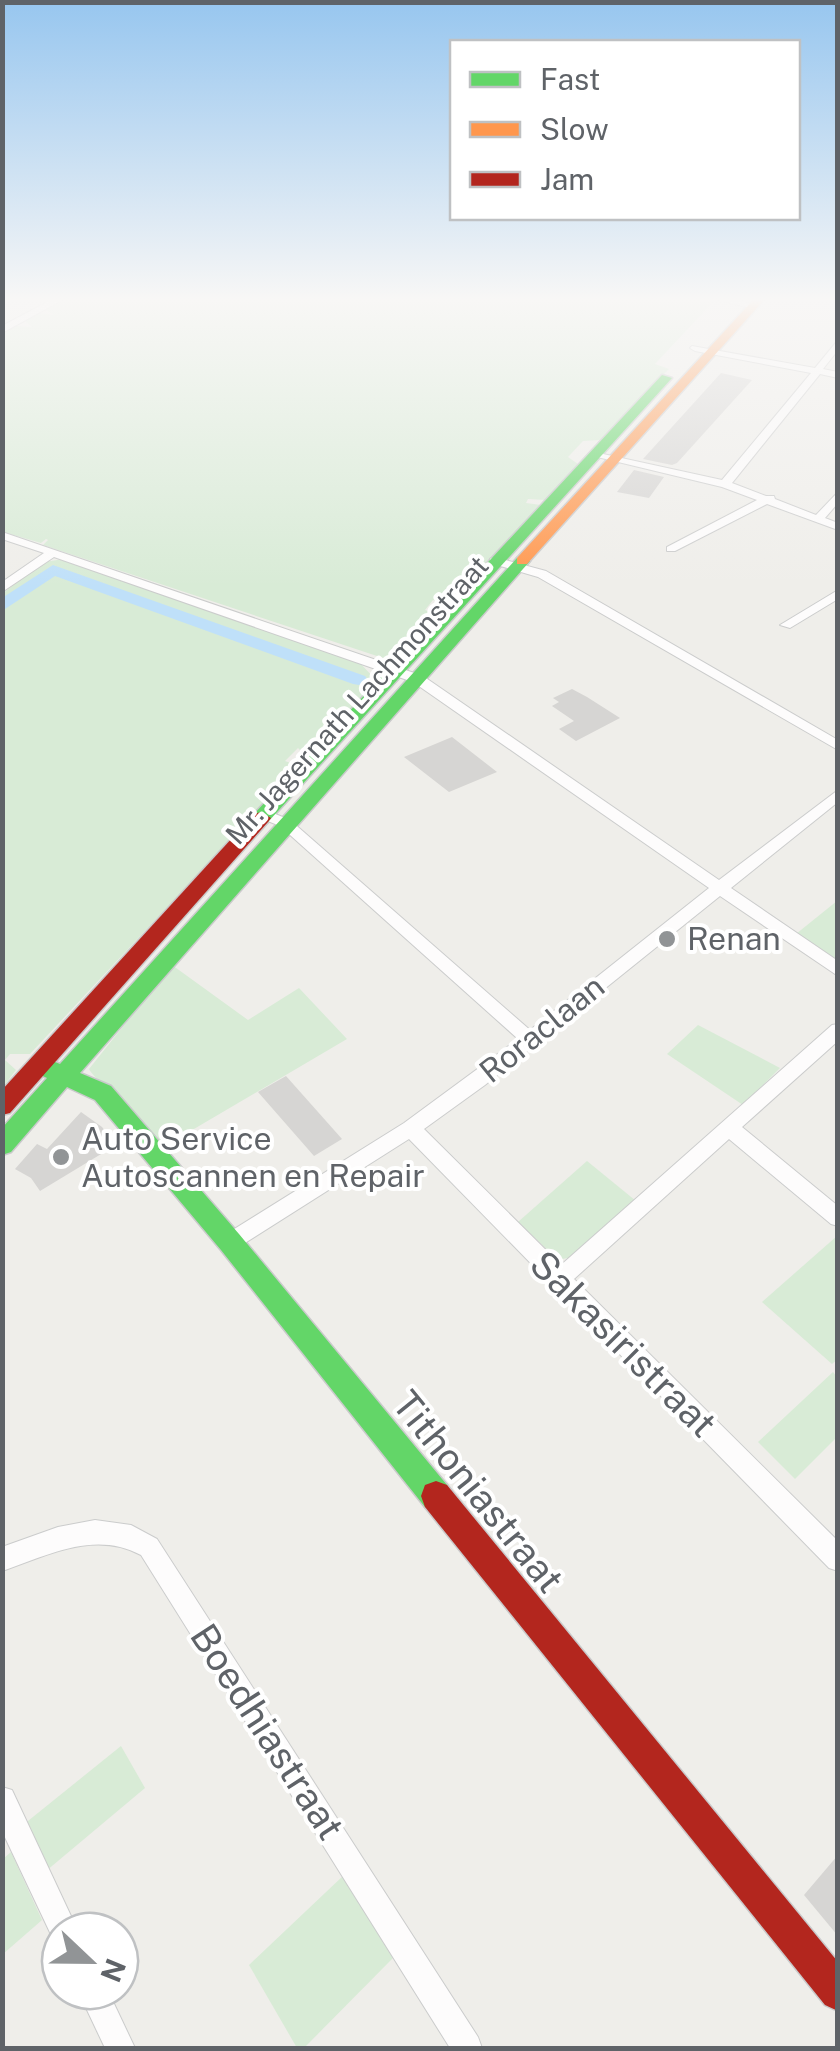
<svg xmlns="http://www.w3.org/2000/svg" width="840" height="2051" font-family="'Public Sans',sans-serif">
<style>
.green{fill:#d8ebd6}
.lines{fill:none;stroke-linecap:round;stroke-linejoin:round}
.canal{fill:#bfe0f9;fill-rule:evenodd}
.building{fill:#d6d5d3}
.street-casing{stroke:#cbcccc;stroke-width:2}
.fast-casing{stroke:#cacacb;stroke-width:3}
.slow-casing{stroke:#cacacb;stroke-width:3}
.jam-casing{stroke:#cacacb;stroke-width:3}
.street{fill:#fdfcfc;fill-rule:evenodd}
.fast{fill:#63d668;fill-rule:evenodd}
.slow{fill:#ff974d;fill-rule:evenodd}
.jam{fill:#b3261e;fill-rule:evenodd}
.poi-dot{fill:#919496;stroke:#fff;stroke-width:4}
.labels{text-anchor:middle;stroke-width:8;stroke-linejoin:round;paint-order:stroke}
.far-street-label{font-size:28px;fill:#5f6368;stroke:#fff}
.poi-label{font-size:32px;fill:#5f6368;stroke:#fff;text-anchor:start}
.street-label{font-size:32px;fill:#5f6368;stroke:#fff}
.near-street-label{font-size:38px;fill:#5f6368;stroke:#fff}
</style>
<rect width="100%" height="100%" fill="#efeeea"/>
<g class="green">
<polygon points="65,299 696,299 712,303 655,364 669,369 600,440 583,441 568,457 578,464 546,500 528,499 526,503 541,505 447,603 433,600 425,610 434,613 393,656 383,658 43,545 48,540 46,539 41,543 3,532 3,333 16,326 32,327 25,321 40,313 54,315 46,310"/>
<polygon points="64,559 359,662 376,680 311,753 304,754 298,748 285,761 299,766 30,1054 10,1054 5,1060 16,1070 3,1087 3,593 44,562"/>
<polygon points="837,901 837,963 796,934"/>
<path d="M172,965L248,1020L299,988L347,1039L165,1146C152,1132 93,1078 89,1069Z"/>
<polygon points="698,1025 780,1068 743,1105 667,1054"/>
<polygon points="587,1161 636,1201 572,1257 558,1260 518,1222"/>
<polygon points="837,1236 838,1359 832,1364 762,1302"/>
<polygon points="833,1372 837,1377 837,1437 795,1479 758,1442"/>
<polygon points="121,1746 145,1788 46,1871 23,1825"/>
<polygon points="11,1852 42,1920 3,1954 3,1859"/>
<polygon points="344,1875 395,1956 304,2048 297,2048 249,1965"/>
</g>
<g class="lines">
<polygon class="canal" points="53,565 365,676 368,680 359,685 353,684 55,576 2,611 2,598"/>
</g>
<g class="building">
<polygon points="721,373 752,380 677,463 672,465 643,459"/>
<polygon points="634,470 664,477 649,498 617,492"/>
<polygon points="572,689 587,697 620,718 576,741 559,729 574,721 552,706 559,702 553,698"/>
<polygon points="452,737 497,772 449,792 404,757"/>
<polygon points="286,1076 342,1139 314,1156 258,1092"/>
<polygon points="81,1112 102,1127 116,1145 40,1191 31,1178 15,1169 37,1144 47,1149"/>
<polygon points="838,1855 838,1936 804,1895"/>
</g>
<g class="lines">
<defs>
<g id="street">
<polygon points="53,299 64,299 2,333 2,326"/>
<polygon points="715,299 734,299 758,306 754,309"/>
<polygon points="838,340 838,350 823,369 838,372 838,378 820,374 732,483 766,496 774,496 775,499 816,515 838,492 838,503 825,518 838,523 838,530 767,504 675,551 667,551 667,547 757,500 722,487 589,455 594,452 722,480 811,373 695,351 690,348 692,346 815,368"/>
<polygon points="2,532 423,676 719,880 838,790 838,802 731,888 838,961 838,976 720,896 485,1085 424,1129 561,1265 832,1025 838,1024 838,1041 742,1127 838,1206 838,1226 831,1224 729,1139 574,1279 838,1541 838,1571 829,1568 409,1139 237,1248 230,1251 223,1248 220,1242 223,1236 404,1123 518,1039 280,826 258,817 258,811 268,811 290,820 530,1030 709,888 413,682 54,557 2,592 2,582 44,553 2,539"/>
<polygon points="494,557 546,571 838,740 838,750 538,577 490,563 490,559"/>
<polygon points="838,590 838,599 790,628 780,625"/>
<path d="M95,1520L131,1525L157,1539L478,2037L482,2048H450L141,1555C95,1530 48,1555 2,1571V1547L58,1527Z"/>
<polygon points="2,1787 12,1790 78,1931 60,1931 60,1944 54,1941 2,1831"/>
<polygon points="78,1991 108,1991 135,2048 105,2048"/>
</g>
<g id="fast">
<polygon points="662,375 672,378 268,822 254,822 251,818 254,814"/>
<polygon points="517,558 530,561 80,1073 111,1086 239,1234 447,1485 451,1496 447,1507 436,1511 425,1507 221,1250 95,1100 67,1087 11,1152 2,1155 2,1128 47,1078 32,1071 28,1065 32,1059 40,1056 60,1064"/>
</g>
<polygon id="slow" points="754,299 765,299 527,564 517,564 517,558"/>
<g id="jam">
<polygon points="261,812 271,818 268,822 10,1113 2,1115 2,1090 254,814"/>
<polygon points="436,1481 447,1485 838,1962 838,2011 825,2005 425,1507 421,1496 425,1485"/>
</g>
</defs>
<use href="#street" class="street-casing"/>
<use href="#fast" class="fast-casing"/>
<use href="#slow" class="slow-casing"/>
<use href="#jam" class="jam-casing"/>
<use href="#street" class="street"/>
<use href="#fast" class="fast"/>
<use href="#slow" class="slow"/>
<use href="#jam" class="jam"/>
</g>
<linearGradient id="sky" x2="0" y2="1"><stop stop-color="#97c6ef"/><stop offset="0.51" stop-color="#f8f7f6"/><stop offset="1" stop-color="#f8f7f6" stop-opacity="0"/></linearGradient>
<rect width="840" height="587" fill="url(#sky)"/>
<g class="poi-dot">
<circle cx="667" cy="939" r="10"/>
<circle cx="61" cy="1157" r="10"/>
</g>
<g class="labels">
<g class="far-street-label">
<text transform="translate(357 700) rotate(-48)" y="10">Mr. Jagernath Lachmonstraat</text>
</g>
<g class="poi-label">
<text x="687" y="950">Renan</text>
<text x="81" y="1150">Auto Service<tspan x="81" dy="37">Autoscannen en Repair</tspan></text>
</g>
<g class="street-label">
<text transform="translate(542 1029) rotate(-39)" y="11">Roraclaan</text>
</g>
<g class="near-street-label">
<text transform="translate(623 1344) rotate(45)" y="13">Sakasiristraat</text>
<text transform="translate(478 1492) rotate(51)" y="13">Tithoniastraat</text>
<text transform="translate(267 1732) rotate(57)" y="13">Boedhiastraat</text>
</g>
</g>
<rect width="840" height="2051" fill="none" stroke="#5f6368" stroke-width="10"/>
<rect x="450" y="40" width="350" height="180" fill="#ffffff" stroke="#bfc1c3" stroke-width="2.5"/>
<rect x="470" y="72" width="50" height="15" fill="#63d668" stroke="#bfc1c3" stroke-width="2.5"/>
<text x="540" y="90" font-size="30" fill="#5f6368">Fast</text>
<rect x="470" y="122" width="50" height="15" fill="#ff974d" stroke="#bfc1c3" stroke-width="2.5"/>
<text x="540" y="140" font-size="30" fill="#5f6368">Slow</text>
<rect x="470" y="172" width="50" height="15" fill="#b3261e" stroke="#bfc1c3" stroke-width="2.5"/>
<text x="540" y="190" font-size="30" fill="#5f6368">Jam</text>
<g transform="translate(90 1961) rotate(112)"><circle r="48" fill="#ffffff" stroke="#bfc1c3" stroke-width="2.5"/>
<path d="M0-8L18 38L0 25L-18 38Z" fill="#919496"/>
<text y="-15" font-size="28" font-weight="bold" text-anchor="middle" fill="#5f6368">N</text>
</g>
</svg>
